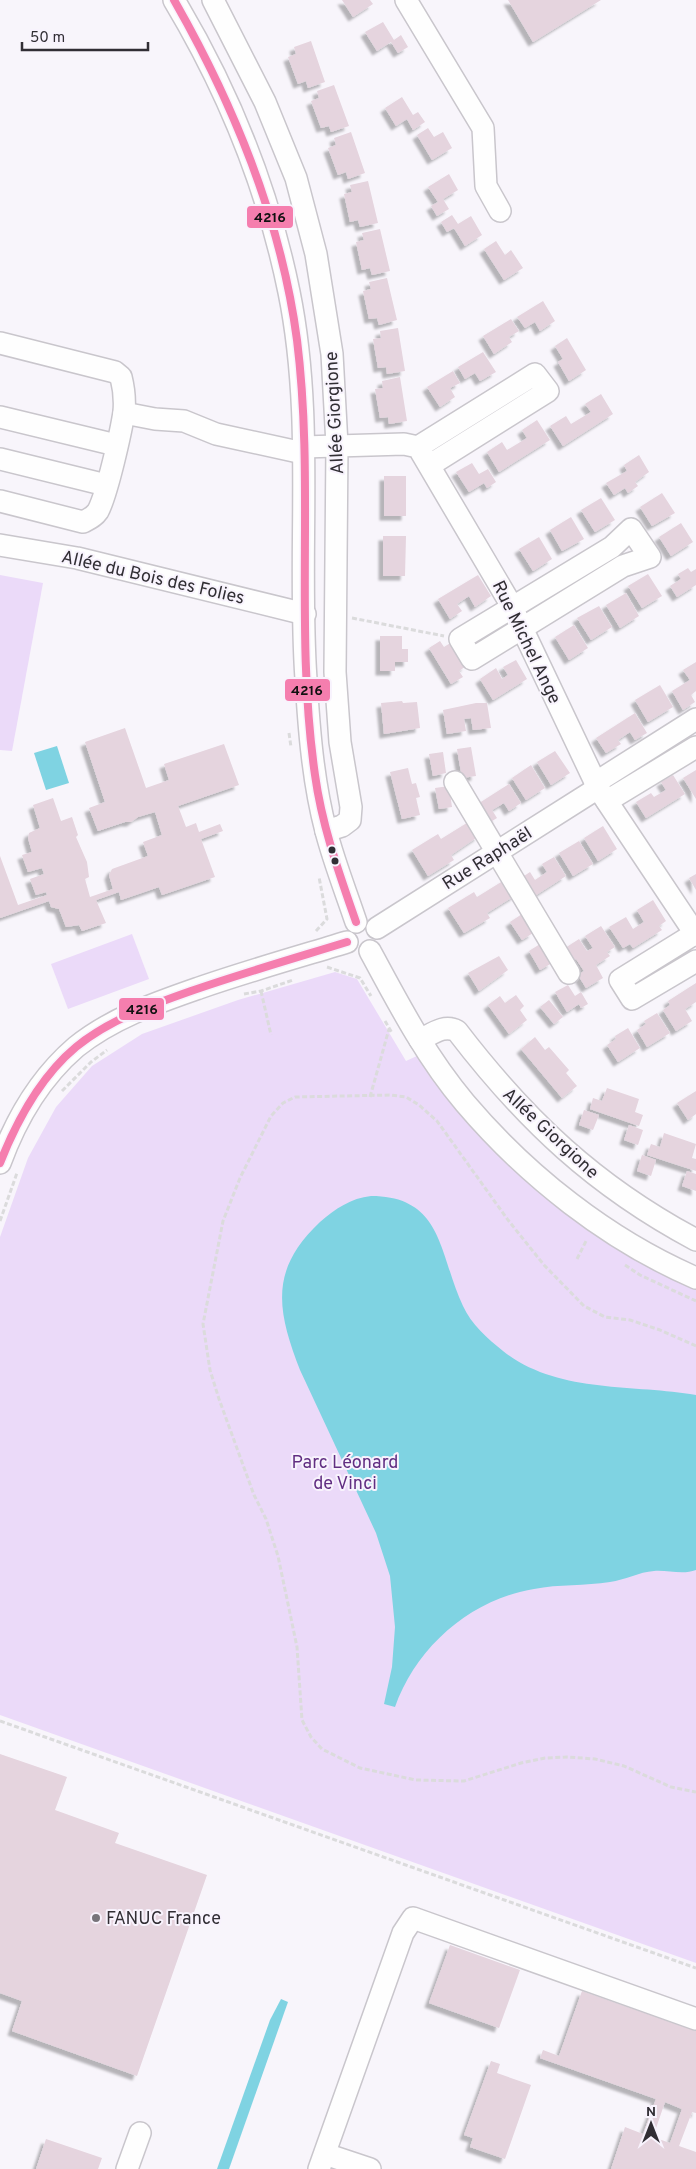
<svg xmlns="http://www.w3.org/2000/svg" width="696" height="2169" font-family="Overpass,sans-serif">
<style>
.green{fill:#ebdaf9}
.water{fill:#7fd3e2}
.building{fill:#e5d4de;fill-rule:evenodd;filter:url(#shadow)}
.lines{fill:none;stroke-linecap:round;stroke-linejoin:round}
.minor-casing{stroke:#c9c6cc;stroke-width:24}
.path{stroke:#dbdbdc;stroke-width:3;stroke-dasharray:5 2.5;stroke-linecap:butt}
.minor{stroke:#fefefe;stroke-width:21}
.bus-1-casing{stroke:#f8f3fd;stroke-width:11}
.bus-1{stroke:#f57eae;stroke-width:8}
.bus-dot{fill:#312e34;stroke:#f8f3fd;stroke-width:2}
.poi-dot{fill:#77747a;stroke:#f8f3fd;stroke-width:2}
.labels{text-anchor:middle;stroke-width:4;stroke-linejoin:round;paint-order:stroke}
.street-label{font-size:18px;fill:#312e34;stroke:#f8f3fd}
.park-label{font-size:18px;fill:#612e82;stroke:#f8f3fd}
.poi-label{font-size:18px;fill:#312e34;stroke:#f8f3fd;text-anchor:start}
.line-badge{stroke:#f8f3fd;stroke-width:2}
.pale-badge-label{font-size:14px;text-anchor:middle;font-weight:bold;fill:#111}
</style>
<defs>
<filter id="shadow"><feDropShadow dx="-4.5" dy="4.5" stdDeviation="1" flood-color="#0004"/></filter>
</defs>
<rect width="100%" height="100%" fill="#f8f5fb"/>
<g class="green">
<polygon points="0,575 43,583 12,751 0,750"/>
<polygon points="132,934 149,979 68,1009 51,964"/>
<polygon points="335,972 357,979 406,1061 419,1055 479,1130 679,1281 696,1288 696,1963 0,1715 0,1237 28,1158 56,1107 92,1066 142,1034 238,1000"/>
</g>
<g class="water">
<polygon points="57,746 69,783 46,790 34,753"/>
<path d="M371,1196C444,1196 439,1256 463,1306C471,1324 488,1339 503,1351C557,1394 633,1384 696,1395V1570C683,1575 668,1570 654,1571C639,1572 625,1580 610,1582C585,1586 559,1584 534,1589C471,1599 416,1647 395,1707L384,1704L392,1667L395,1627L390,1576L376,1533L300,1370C277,1310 269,1270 320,1222C335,1209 351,1198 371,1196Z"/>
<polygon points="281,1999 288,2002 229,2169 217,2169 270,2020"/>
</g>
<g class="building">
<polygon points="342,0 370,0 373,4 353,17"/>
<polygon points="508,0 601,0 533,42"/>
<polygon points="383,22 394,40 401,35 408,47 398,53 391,42 377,51 365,32"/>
<polygon points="311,41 325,82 308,88 306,81 298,84 288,57 296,54 294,47"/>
<polygon points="334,85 349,126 331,132 329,126 321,128 311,101 319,98 317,91"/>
<polygon points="402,97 413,115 418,112 425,122 413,130 407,119 396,126 385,108"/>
<polygon points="428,128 434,137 443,132 452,148 432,160 417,135"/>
<polygon points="351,132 365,173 348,179 346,172 338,175 328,148 336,145 334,138"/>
<polygon points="449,174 458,190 443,199 449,209 437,216 431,206 438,202 428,187"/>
<polygon points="368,181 378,223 360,227 358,220 350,222 344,194 352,192 350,185"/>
<polygon points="452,215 458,224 471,216 482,235 465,246 454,228 447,232 441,222"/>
<polygon points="380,229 390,271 372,275 370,268 362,270 356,242 364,240 362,233"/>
<polygon points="496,241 505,255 511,250 523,268 504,280 484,249"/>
<polygon points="387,278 397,320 379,325 377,318 369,319 363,291 371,289 369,282"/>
<polygon points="543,301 555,321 540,331 535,322 525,328 517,317"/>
<polygon points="511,319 519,331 509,337 512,342 494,354 483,336"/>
<polygon points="398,328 405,371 387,374 386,367 378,368 373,339 381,338 380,331"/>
<polygon points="567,338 586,370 569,381 558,362 563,359 555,346"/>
<polygon points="483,352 496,372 480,381 475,373 465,379 458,367"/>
<polygon points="453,371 460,383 450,388 455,397 440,407 427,387"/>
<polygon points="400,377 407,421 389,424 388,417 380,418 375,389 383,388 382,381"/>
<polygon points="601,394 613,414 563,446 550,426 566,416 571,424 591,412 585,404"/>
<polygon points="537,420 550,440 499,472 487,452 502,442 507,450 527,438 522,430"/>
<polygon points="639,455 649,472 635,482 638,486 628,493 625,488 614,495 606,483 627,471 624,465"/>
<polygon points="472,463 479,474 488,469 496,482 487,488 484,483 469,492 456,472"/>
<rect x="384" y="476" width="22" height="40"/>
<polygon points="662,493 675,513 652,526 640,507"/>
<polygon points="601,498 615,520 595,532 581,510"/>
<polygon points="571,517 584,539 562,551 550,530"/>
<polygon points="681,523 693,542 671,556 659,537"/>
<polygon points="383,536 406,536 405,576 383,576"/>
<polygon points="539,537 552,559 533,571 519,549"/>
<polygon points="688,568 691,572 696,569 696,585 677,597 670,586 681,579 678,574"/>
<polygon points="648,574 662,596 642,608 628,586"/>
<polygon points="478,575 491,596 475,607 469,596 457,604 462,611 450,619 438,599"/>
<polygon points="626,593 639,616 620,628 606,605"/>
<polygon points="599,606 612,627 591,640 577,618"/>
<polygon points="574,625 588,648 569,660 555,637"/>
<polygon points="380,636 402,636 402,649 408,649 408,662 395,662 395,671 380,671"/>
<polygon points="440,641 444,647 452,642 466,666 459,671 463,677 451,684 429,648"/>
<polygon points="516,660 527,679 493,700 480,679 496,668 502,679 508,675 503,667"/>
<polygon points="696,662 696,691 691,695 695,702 683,710 672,691 690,680 683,670"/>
<polygon points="660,685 673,707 648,722 635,700"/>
<polygon points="402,701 403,703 417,702 420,728 384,734 381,703"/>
<polygon points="476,703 487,703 491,728 473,730 471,718 464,719 466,731 447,734 443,710"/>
<polygon points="635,713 647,733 635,740 630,732 618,740 621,744 606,753 596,738"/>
<polygon points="125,728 146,788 169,780 164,764 224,744 239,785 178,806 186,827 196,823 199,832 220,824 223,831 201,839 215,877 162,895 159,887 121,900 119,892 96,900 106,923 82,931 79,925 66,927 59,909 51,907 49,901 0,918 0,856 18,905 47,895 46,892 36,895 30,879 44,874 42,868 28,872 22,855 32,852 28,838 29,833 40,828 33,805 53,798 61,821 72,817 78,835 76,837 87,862 89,877 85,879 90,897 113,889 109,875 112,869 148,856 143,842 162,835 155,812 138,817 131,822 125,822 98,831 89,808 105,802 85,742"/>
<polygon points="471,747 476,776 462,778 457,749"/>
<polygon points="555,751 570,773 551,785 537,762"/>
<polygon points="443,752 446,773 433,776 429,754"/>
<polygon points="531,765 545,788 526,800 512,778"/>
<polygon points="408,768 412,784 416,783 420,797 416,798 420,815 402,819 390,772"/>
<polygon points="696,770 696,799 683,778"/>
<polygon points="673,775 685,794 646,818 636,802 651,793 654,797 666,790 661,782"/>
<polygon points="509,784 521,803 509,811 504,803 492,810 497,818 484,826 473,807"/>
<polygon points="449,786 452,807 439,809 435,788"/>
<polygon points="470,821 479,836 451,855 454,860 428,876 412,850 438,834 441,839"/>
<polygon points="603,826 617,849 598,861 584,838"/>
<polygon points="579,841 593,864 573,876 559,853"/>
<polygon points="554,857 566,876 530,899 518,880 530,872 535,880 547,872 542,864"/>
<polygon points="696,874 696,890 689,878"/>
<polygon points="506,879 516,895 487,913 490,918 464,933 448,908 474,892 477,897"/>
<polygon points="653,900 666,921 659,926 662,930 633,948 630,944 623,948 609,927 626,917 633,929 644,922 637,910"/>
<polygon points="522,914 533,933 522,940 510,922"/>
<polygon points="601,926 615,947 607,952 610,956 596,965 603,978 586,988 578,975 584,971 576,959 570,963 562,950 579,939 587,951 593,948 585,936"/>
<polygon points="540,944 552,963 540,970 529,951"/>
<polygon points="499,956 508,970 479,991 468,973"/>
<polygon points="696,983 696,1002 685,1009 692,1021 676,1031 663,1010 670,1005 668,1001"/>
<polygon points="568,985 575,996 581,992 588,1004 581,1008 579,1004 567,1012 555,992"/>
<polygon points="516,995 524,1006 520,1010 527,1020 509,1034 488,1005 500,996 505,1003"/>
<polygon points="549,1000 563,1017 554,1024 540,1007"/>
<polygon points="657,1013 670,1033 647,1047 637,1030 646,1024 644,1021"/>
<polygon points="628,1028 640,1048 618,1062 607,1045 616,1039 615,1036"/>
<polygon points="535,1037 545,1050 549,1047 569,1070 566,1073 577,1086 562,1098 521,1049"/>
<polygon points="607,1088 639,1099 635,1112 643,1115 639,1126 590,1109 593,1098 602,1101"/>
<polygon points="696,1091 696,1114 688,1120 677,1103"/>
<polygon points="584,1110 599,1115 593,1130 579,1125"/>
<polygon points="629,1125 643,1130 638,1145 624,1140"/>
<polygon points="664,1133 696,1144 692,1158 696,1159 696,1171 647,1155 651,1144 660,1147"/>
<polygon points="642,1155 656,1160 651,1176 637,1171"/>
<polygon points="687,1171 696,1174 696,1191 682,1186"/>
<polygon points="0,1754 67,1777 55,1810 119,1833 115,1843 207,1875 137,2076 12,2031 22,2001 0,1993"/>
<polygon points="450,1945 520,1970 499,2028 429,2003"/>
<path d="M582,1991L696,2031V2113L692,2112L679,2146L696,2152V2169H611L625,2127L643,2134L656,2099L540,2058L543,2050L559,2056ZM665,2102L682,2109L670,2143L653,2137Z"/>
<polygon points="491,2061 500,2064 497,2073 531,2085 505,2159 470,2147 473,2138 464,2135"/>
<polygon points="46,2139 102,2158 98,2169 36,2169"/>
</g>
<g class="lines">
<defs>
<g id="minor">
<path d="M174,0C228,90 268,189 289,292C315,419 297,551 306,679C309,729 313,782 326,831C334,862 346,892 356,922"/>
<polyline points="213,0 265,102 296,178 316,254 332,354 337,445 335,672 340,742 351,807 350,820 342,826 326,831"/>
<polyline points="406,0 483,128 486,186 500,211"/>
<path d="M0,343L115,372L121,377C124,389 125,401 124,412C121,432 107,494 98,511C94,517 89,519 83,522L0,501"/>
<polyline points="124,413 155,419 184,421 216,434 303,453"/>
<polyline points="0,417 116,445"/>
<polyline points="303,447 404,444 418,447 510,603 598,788 696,935"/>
<polyline points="418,447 535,374 548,391 430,465"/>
<polyline points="0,459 106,485"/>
<polygon points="631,529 650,557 623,566 472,659 460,639 612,547"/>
<polyline points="0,545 77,558 305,614"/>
<polyline points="455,782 569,973"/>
<polyline points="595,783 696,719"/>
<polyline points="607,801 696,747"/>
<polyline points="377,928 598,788"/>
<polyline points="696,933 620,980 632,999 696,961"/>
<path d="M370,951C398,1003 426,1057 465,1103C527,1176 608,1240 696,1278"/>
<path d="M420,1040C432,1034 444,1024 457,1031C526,1121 595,1186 696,1240"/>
<path d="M0,1163C16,1119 40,1078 76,1047C112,1018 156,1003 199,988C248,971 298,957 347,942"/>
<polyline points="325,2154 370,2169"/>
<polyline points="127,2169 140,2133"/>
<polyline points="319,2169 403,1933 413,1918 696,2019"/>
</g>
</defs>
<use href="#minor" class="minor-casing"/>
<g class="path">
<polyline points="352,618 444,636"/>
<polyline points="289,733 291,747"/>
<polyline points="316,931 327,919 319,877"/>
<polyline points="327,967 360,978 371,996"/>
<polyline points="261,991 271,1035"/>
<polyline points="244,994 261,991 293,980"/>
<polyline points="385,1021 392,1033"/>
<polyline points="62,1091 91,1062 107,1050"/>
<polyline points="370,1097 389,1029"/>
<polyline points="0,1221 17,1173"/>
<polyline points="577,1259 587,1239"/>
<polyline points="625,1265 640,1275 696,1301"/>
<polyline points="696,1346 660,1330 630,1320 605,1317 584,1306 544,1265 508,1220 437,1121 419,1105 406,1097 391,1095 295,1097 283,1103 271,1116 240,1178 223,1221 203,1324 210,1370 219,1399 254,1495 266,1519 278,1556 297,1647 302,1720 311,1737 322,1749 360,1768 416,1780 464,1781 521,1763 545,1758 568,1757 595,1759 624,1766 671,1787 696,1792"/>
<polyline points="0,1721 696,1968"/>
</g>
<use href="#minor" class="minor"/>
<defs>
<g id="bus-1">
<path d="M174,0C234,105 281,219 297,340C315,484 294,630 315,775C322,826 339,873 356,922"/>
<path d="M0,1163C17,1120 40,1077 76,1047C109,1020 151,1005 191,991C243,973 295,958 347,942"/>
</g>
</defs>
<use href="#bus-1" class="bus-1-casing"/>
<use href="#bus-1" class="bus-1"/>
</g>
<g class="bus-dot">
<circle cx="332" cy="850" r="4.5"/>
<circle cx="335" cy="861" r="4.5"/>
</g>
<circle class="poi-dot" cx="96" cy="1918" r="5"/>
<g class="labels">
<g class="street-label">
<text transform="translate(334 413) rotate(-93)" y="6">Allée Giorgione</text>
<text transform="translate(153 577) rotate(13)" y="6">Allée du Bois des Folies</text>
<text transform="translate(527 642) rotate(64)" y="6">Rue Michel Ange</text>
<text transform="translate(487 858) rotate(-32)" y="6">Rue Raphaël</text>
<text transform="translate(551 1133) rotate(43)" y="6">Allée Giorgione</text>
</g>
<g class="park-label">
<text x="345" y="1468">Parc Léonard<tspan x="345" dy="21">de Vinci</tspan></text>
</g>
<g class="poi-label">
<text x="106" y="1924">FANUC France</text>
</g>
</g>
<g class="line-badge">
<rect x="246" y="205" width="48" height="24" rx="5" fill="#f57eae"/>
<rect x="284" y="678" width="47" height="24" rx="5" fill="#f57eae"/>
<rect x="118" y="997" width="47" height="24" rx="5" fill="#f57eae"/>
</g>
<g class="pale-badge-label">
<text x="270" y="222">4216</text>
<text x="307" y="695">4216</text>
<text x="142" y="1014">4216</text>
</g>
<g transform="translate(651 2124)" stroke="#f8f3fd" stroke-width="4" paint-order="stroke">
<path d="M0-4L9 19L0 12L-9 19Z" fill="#312e34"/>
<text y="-8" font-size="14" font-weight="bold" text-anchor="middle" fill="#312e34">N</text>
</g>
<path d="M22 42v8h126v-8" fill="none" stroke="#312e34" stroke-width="2.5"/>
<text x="30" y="42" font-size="15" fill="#312e34" stroke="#f8f3fd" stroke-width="4" paint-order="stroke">50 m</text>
</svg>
